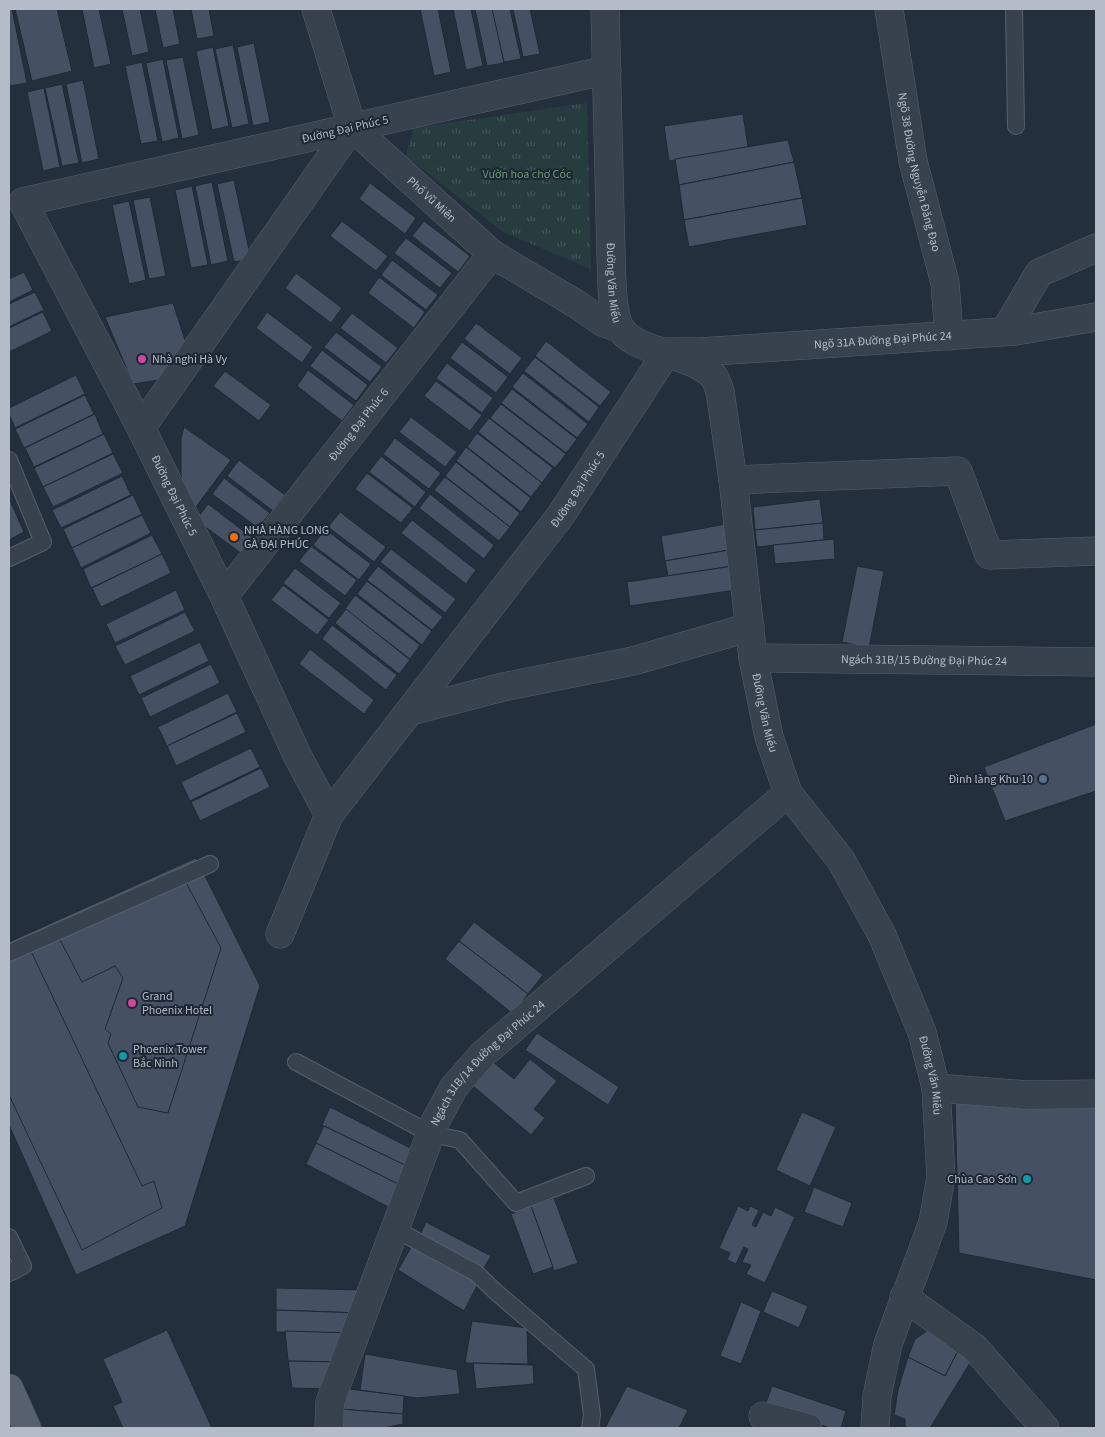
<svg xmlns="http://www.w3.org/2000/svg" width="1105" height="1437" font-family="'Source Sans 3',sans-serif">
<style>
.park{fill:url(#park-tufts)}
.building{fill:#455162;stroke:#1f2835}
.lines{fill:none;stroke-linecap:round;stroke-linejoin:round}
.service-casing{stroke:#565f6c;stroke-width:18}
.minor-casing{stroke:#565f6c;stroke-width:29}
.tertiary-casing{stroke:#565f6c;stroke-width:29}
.primary-casing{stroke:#414a57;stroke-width:29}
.service{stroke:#38414e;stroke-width:16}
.minor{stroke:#38414e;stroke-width:28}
.tertiary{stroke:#38414e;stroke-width:28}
.primary{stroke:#56606e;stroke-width:28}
.hotel-dot{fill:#d1479c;stroke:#1d2633;stroke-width:2}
.food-dot{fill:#e8710a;stroke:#1d2633;stroke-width:2}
.service-dot{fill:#5c6f8a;stroke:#1d2633;stroke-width:2}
.culture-dot{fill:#0f9aa8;stroke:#1d2633;stroke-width:2}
.labels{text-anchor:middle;stroke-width:4;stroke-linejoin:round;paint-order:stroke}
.street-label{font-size:12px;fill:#b4bcc9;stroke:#1d2633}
.park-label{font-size:12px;fill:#6b9a76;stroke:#1d2633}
.poi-label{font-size:12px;fill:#b4bcc9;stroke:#1d2633;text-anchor:start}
</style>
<defs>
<pattern id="park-tufts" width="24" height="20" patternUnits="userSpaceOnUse" patternTransform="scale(1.25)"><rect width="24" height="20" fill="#263c3f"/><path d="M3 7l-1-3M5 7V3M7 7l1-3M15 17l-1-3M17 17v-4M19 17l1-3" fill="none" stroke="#435659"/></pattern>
</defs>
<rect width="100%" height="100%" fill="#242f3e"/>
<polygon class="park" points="587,103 591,269 503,232 406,156 413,128"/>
<g class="building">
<polygon points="9,9 12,9 27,83 10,86 9,79"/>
<polygon points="15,9 57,9 72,71 32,81"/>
<polygon points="82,9 99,9 111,64 94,68"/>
<polygon points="122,9 140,9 149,52 132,56"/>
<polygon points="155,9 173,9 180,44 163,48"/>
<polygon points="191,9 209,9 214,36 197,39"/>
<polygon points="420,9 438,9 451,72 434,76"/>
<polygon points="453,9 471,9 483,66 466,70"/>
<polygon points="475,9 493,9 504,63 487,66"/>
<polygon points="492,9 510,9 521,59 504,62"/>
<polygon points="513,9 530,9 540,54 523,57"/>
<polygon points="254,43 270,122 253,126 237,47"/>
<polygon points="233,45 249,124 232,128 215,49"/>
<polygon points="213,47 229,126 212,130 196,51"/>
<polygon points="183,57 199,135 182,139 166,60"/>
<polygon points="163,59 179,138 162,142 146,63"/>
<polygon points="142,62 158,141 141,144 125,66"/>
<polygon points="83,80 99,159 82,163 66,84"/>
<polygon points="62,84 79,163 62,166 45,88"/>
<polygon points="44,88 60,167 43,171 27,92"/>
<polygon points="743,114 748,147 669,161 664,126"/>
<polygon points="788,140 794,162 679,185 675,159"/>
<polygon points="794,162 802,198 684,220 679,185"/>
<polygon points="234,180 251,259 234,262 217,184"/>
<polygon points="212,182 228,261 211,265 195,186"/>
<polygon points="370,183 416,218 405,234 359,199"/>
<polygon points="192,186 208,265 191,268 175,190"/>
<polygon points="150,197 166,276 149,279 133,200"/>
<polygon points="802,198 807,225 689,247 684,220"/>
<polygon points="129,201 146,280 129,284 112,205"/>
<polygon points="342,221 388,256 376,271 330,236"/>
<polygon points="424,221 470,256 458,272 412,236"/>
<polygon points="406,238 452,273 440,288 394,253"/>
<polygon points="392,260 438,295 426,310 381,275"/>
<polygon points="24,272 33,290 9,302 9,279"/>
<polygon points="296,273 342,308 331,323 285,288"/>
<polygon points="379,277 425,312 414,328 368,293"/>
<polygon points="35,292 44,310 9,327 9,304"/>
<polygon points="173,303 186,343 158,380 133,384 105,317"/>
<polygon points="43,312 52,331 9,352 9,328"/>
<polygon points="267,312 313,347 302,363 256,328"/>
<polygon points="352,313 398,348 386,363 340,328"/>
<polygon points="476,323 522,358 510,374 464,339"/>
<polygon points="336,332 382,367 370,382 324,347"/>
<polygon points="546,341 611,392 600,406 535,356"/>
<polygon points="462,342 508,377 496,393 450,358"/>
<polygon points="322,350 368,385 356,401 310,366"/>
<polygon points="535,357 599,407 589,422 524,371"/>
<polygon points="447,363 493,398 482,413 436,378"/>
<polygon points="308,370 354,405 342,421 297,386"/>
<polygon points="225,371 271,405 259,421 213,386"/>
<polygon points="523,373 588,424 577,438 512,387"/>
<polygon points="76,375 85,394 15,428 9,414 9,408"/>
<polygon points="436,381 482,415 470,431 424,396"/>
<polygon points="512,389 577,439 566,453 501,403"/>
<polygon points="85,395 94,414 24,448 15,429"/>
<polygon points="501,404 566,454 555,468 490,418"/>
<polygon points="95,414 103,434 34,467 25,448"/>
<polygon points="411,417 457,452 445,467 399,432"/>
<polygon points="489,418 553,468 542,483 478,432"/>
<polygon points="184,427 231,460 195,508 183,490 181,474 181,439"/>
<polygon points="477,433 542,483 531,497 467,447"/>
<polygon points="104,434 113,453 43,487 34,468"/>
<polygon points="395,438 441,473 429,489 383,454"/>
<polygon points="466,447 531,498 521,512 456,461"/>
<polygon points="113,454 123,473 53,507 43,487"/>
<polygon points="381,456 426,492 415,507 369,472"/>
<polygon points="239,460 285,495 273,511 227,476"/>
<polygon points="456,462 520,513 510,527 445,476"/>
<polygon points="367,473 413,508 401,523 355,489"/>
<polygon points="122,476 131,495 61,528 52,510"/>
<polygon points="445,477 510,527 499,541 434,490"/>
<polygon points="224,478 270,513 258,528 212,494"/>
<polygon points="430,494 494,545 484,559 419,508"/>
<polygon points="133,495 142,514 72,548 63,529"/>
<polygon points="9,498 24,532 9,540"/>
<polygon points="820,499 823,523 755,530 753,507"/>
<polygon points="208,504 254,539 242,554 196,520"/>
<polygon points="340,512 386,547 374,562 328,527"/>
<polygon points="142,515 151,533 81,568 72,548"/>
<polygon points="412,520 476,570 466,584 401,533"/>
<polygon points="731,523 735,549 665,561 661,536"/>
<polygon points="823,523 824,540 757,547 755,530"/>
<polygon points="325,529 371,564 359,580 313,545"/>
<polygon points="152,535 162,554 91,588 83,569"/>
<polygon points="834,539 835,559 775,564 773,545"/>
<polygon points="311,546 357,580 345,596 299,561"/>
<polygon points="391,549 456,599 445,613 380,562"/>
<polygon points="735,549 733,566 668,576 665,561"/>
<polygon points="162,554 171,573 101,607 92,588"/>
<polygon points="378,566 443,617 432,630 367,580"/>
<polygon points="733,566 736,590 630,606 627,582"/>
<polygon points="857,566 884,571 869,648 842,642"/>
<polygon points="295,568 341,603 329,618 283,583"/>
<polygon points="367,581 432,631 422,645 357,594"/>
<polygon points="283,585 329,620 317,635 271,600"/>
<polygon points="176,590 185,610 115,643 106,624"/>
<polygon points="355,595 420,645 410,659 345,609"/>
<polygon points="346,609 410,660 399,674 335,623"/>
<polygon points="185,612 195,631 125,665 115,646"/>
<polygon points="332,625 397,675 386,690 322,639"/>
<polygon points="200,642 209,661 139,695 130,676"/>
<polygon points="310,649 374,700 364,714 299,664"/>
<polygon points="211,664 220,683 150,717 141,698"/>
<polygon points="228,693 237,712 167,746 158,727"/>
<polygon points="237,713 246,732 176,766 167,746"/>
<polygon points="1096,724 1096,791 1005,821 984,767"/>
<polygon points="251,748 260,767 190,801 181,782"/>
<polygon points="261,768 270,787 200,821 191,802"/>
<polygon points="196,858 260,986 185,1226 76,1275 9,1125 9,942"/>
<polygon points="183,877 221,948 168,1113 138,1107 108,1043 111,1034 105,1029 123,978 115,966 82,982 58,936"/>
<polygon points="474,922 543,975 528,994 459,941"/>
<polygon points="459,941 528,994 513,1014 445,959"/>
<polygon points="31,951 142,1186 154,1181 162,1208 82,1250 9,1095 9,961"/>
<polygon points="537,1033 619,1087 608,1105 525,1050"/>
<polygon points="530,1059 557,1081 534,1109 545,1118 531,1135 473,1086 493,1062 514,1079"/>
<polygon points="955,1098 1096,1106 1096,1280 959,1253"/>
<polygon points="330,1107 422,1154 415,1170 322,1125"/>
<polygon points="802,1112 836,1127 810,1186 776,1170"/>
<polygon points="324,1126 415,1170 408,1189 316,1143"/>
<polygon points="316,1143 408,1189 398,1212 306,1164"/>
<polygon points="814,1187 852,1203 843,1227 804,1212"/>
<polygon points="554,1198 578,1263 554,1271 531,1206"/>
<polygon points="531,1206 553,1267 533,1274 511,1214"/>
<polygon points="738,1206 748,1211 750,1206 759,1210 752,1225 756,1227 763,1212 771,1216 775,1207 795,1217 765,1283 746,1274 751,1265 742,1262 748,1249 744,1247 736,1264 727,1260 730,1253 719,1248"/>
<polygon points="426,1222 491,1256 481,1273 419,1237"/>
<polygon points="413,1244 479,1282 464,1311 398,1270"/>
<polygon points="276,1288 366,1290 360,1313 276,1310"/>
<polygon points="772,1291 808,1306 799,1328 763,1312"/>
<polygon points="741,1302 761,1311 741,1364 720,1356"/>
<polygon points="276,1310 360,1313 352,1333 276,1332"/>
<polygon points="472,1321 527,1328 528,1364 465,1363"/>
<polygon points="933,1327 960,1347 945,1376 908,1357 915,1339"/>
<polygon points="167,1330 212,1428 123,1428 113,1406 122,1402 103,1359"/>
<polygon points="285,1331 352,1333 341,1362 288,1361"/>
<polygon points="960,1347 973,1358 930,1428 908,1428 905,1426 905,1419 894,1415 898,1390 908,1357 945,1376"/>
<polygon points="365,1354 457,1370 460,1394 417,1398 360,1390"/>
<polygon points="288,1361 341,1362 330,1389 292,1388"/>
<polygon points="473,1363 533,1365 534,1384 476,1389"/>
<polygon points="627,1386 688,1410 679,1428 605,1428"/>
<polygon points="772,1386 846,1411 841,1428 830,1428 765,1406"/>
<polygon points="342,1388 404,1396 403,1414 340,1409"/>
<polygon points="340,1409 403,1414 403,1424 383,1428 336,1428"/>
</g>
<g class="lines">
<defs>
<g id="service">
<polyline points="1014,9 1016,126"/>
<polyline points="9,460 43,542 9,558"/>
<polyline points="9,953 210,864"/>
<polyline points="296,1062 431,1134 460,1140 516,1203 586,1176"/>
<polyline points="395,1229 476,1273 497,1293 586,1369 592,1415 590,1428"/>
<polyline points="9,1237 23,1266 9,1273"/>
</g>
<g id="minor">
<path id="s1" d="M316,9L352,127L492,254L578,305L602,322L621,329"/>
<path id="s2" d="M889,9L913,161L945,283L949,336"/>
<path id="s3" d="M607,70L23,202L141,428L224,596L297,755L329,815L561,515L667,352H700L1016,331L1096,317"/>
<polyline points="1005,331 1039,273 1096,248"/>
<polyline points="141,428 352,127"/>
<polyline points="733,480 958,471 989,555 1096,551"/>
<path id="s4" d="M224,596L492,254"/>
<path id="s5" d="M753,658L1096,662"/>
<polyline points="411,711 503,687 633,661 750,627"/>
<polyline points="280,934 329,815"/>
<polyline points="936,1088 1027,1095 1096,1094"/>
<polyline points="904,1297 975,1348 1045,1428"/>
<polyline points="763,1416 808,1428"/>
<path id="s6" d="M329,1428L330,1402L435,1122L454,1087L483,1054L788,793"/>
</g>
<g id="tertiary">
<path id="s7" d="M605,9L611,255C612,277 611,300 617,321C626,354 690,350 714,377C717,381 718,387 720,391L733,480L753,658L769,737L788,793L841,860L882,935L922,1032L936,1088L941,1177L933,1222L888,1344L877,1396L875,1428"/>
</g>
<polyline id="primary" points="9,1388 27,1428"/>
</defs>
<use href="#service" class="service-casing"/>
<use href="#minor" class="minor-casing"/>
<use href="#tertiary" class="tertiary-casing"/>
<use href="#primary" class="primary-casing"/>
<use href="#service" class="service"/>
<use href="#minor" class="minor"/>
<use href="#tertiary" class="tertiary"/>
<use href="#primary" class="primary"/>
</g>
<g class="hotel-dot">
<circle cx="142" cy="359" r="5"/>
<circle cx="132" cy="1003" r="5"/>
</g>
<circle class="food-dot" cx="234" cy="537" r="5"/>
<circle class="service-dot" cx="1043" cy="779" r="5"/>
<g class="culture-dot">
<circle cx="123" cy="1056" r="5"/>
<circle cx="1027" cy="1179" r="5"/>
</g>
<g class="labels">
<g class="street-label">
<text transform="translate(345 129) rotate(-13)" y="4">Đường Đại Phúc 5</text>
<text dy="4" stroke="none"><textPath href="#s2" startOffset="166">Ngõ 38 Đường Nguyễn Đăng Đạo</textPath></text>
<text dy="4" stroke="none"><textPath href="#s1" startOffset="231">Phố Vũ Miên</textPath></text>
<text dy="4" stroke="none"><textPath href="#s7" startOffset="274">Đường Văn Miếu</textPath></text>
<text dy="4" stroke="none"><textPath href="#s3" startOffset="2074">Ngõ 31A Đường Đại Phúc 24</textPath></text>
<text dy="4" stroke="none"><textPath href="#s4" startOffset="218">Đường Đại Phúc 6</textPath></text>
<text dy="4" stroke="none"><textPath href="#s3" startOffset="1694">Đường Đại Phúc 5</textPath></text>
<text dy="4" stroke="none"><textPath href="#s3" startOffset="929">Đường Đại Phúc 5</textPath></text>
<text dy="4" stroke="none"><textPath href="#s5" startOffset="171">Ngách 31B/15 Đường Đại Phúc 24</textPath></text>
<text dy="4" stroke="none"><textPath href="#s7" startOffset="768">Đường Văn Miếu</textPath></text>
<text dy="4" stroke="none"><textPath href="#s6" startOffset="405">Ngách 31B/14 Đường Đại Phúc 24</textPath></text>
<text dy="4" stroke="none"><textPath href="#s7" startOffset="1172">Đường Văn Miếu</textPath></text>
</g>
<g class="park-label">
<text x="527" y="178">Vườn hoa chợ Cóc</text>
</g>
<g class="poi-label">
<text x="152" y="363">Nhà nghỉ Hà Vy</text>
<text x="244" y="534">NHÀ HÀNG LONG<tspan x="244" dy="14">GÀ ĐẠI PHÚC</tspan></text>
<text x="1033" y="783" text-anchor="end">Đình làng Khu 10</text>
<text x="142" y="1000">Grand<tspan x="142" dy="14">Phoenix Hotel</tspan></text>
<text x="133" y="1053">Phoenix Tower<tspan x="133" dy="14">Bắc Ninh</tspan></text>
<text x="1017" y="1183" text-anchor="end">Chùa Cao Sơn</text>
</g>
</g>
<rect width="1105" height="1437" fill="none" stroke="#b4bcc9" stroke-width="20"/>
</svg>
